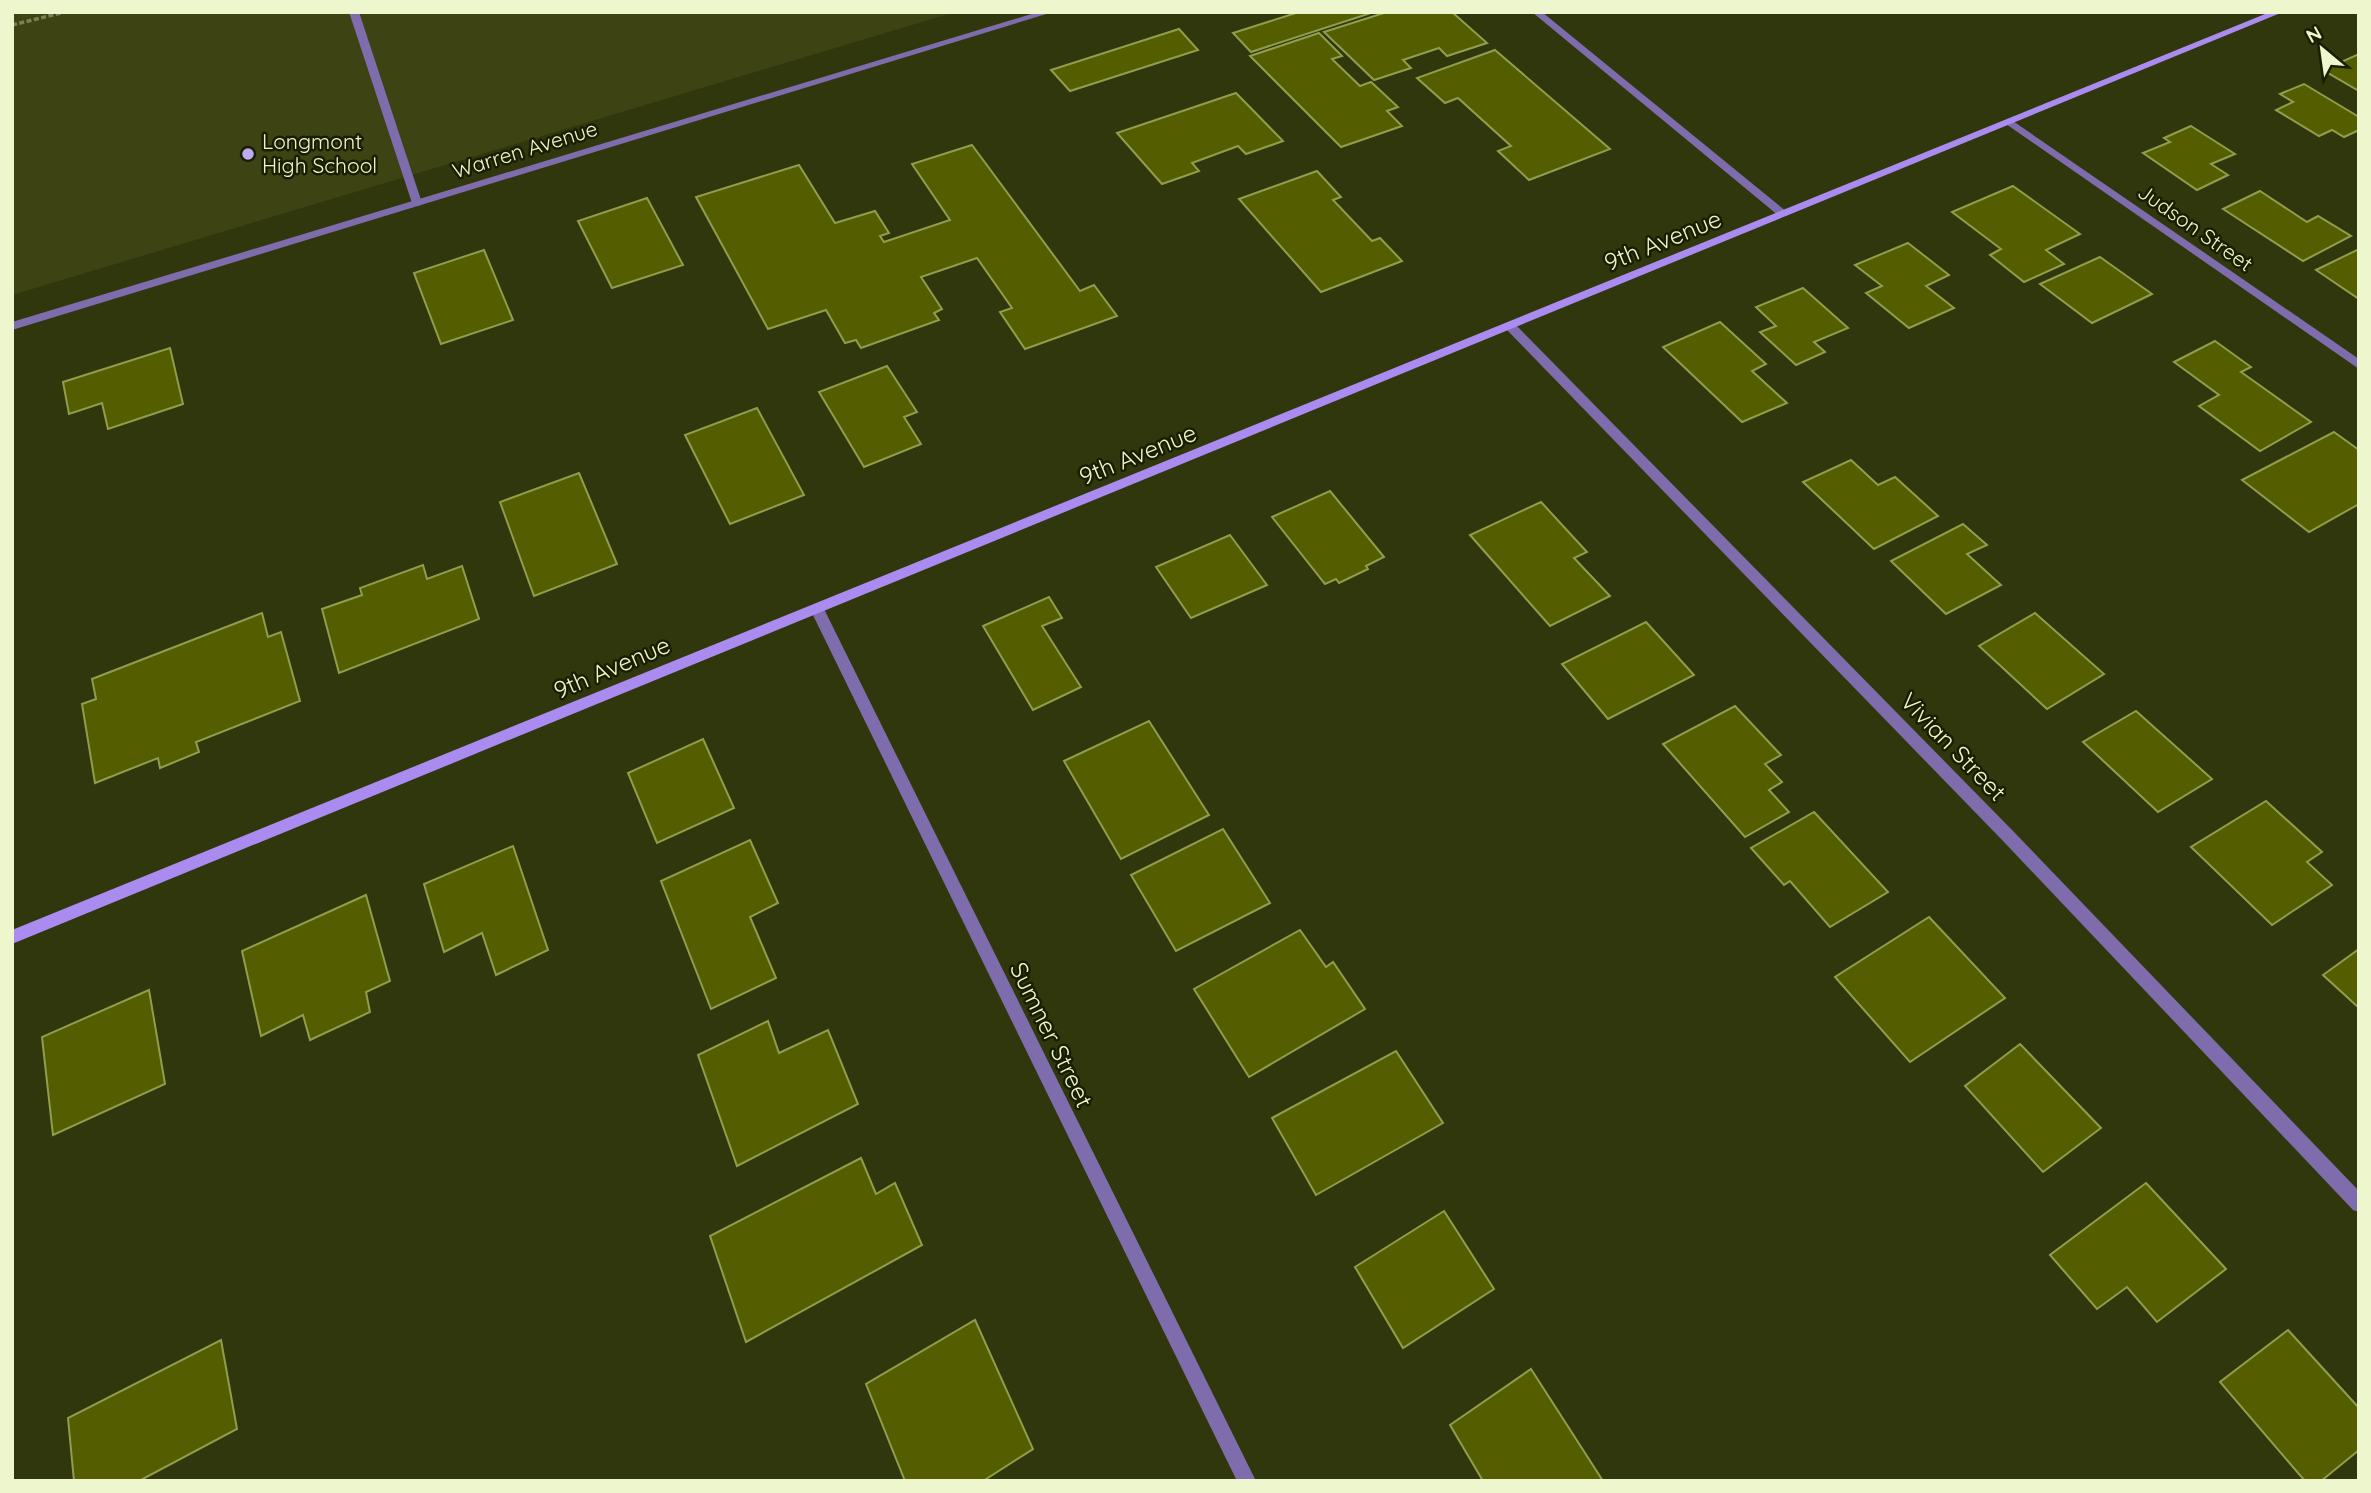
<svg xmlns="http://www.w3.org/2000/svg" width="2371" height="1493" font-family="Quicksand,sans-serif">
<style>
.built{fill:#3d4313}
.building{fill:#545e00;stroke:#909d4d;stroke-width:2}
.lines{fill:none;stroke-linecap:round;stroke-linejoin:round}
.path{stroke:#7a8157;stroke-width:3.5;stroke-dasharray:5 2.5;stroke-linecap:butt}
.service{fill:#7f6cac;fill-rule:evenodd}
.minor{fill:#7f6cac;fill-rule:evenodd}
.secondary{fill:#aa8bf0;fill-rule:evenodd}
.poi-dot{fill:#bea9f5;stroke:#1a1e00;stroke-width:2.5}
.labels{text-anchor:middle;stroke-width:5;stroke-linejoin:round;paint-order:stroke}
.far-poi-label{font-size:21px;fill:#eef6ce;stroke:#1a1e00;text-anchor:start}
.far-street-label{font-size:21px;fill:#eef6ce;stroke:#1a1e00}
.street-label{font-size:24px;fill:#eef6ce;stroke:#1a1e00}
</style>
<rect width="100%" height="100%" fill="#31370c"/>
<polygon class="built" points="12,12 955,12 12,295"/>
<g class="building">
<polygon points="1299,12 1374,12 1251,52 1233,33"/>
<polygon points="1387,12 1452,12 1487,43 1447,56 1439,48 1403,60 1411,68 1374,80 1324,32"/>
<polygon points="1179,29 1198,50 1070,91 1051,70"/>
<polygon points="1319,33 1342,56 1332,59 1360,86 1371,82 1398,107 1387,111 1402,126 1341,147 1250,56"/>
<polygon points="1495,50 1610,149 1529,180 1498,151 1511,146 1458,98 1445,103 1417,78"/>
<polygon points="2359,54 2359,91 2323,70"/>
<polygon points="2304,84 2359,117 2359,130 2344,137 2332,130 2319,136 2276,110 2293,102 2280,94"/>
<polygon points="1236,93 1283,141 1246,154 1238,146 1192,163 1199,171 1162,184 1117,133"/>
<polygon points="2191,126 2235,154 2211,164 2228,175 2197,190 2143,153 2170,142 2164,138"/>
<polygon points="972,145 1080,291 1094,285 1117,316 1025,349 1000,312 1012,308 977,258 921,277 942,309 934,313 939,320 861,348 856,340 845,343 826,310 768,329 696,197 799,165 835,223 875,211 889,233 880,236 884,242 950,220 912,164"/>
<polygon points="1317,171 1341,197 1333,200 1372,241 1380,238 1402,261 1321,292 1239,199"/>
<polygon points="2013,186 2080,234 2046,250 2064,264 2024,282 1990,255 2001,249 1952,212"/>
<polygon points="2260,191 2307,222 2318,216 2351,236 2303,261 2223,209"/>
<polygon points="647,198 683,265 612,288 578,221"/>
<polygon points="1908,243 1949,275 1926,286 1954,308 1909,328 1866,293 1882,286 1855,265"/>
<polygon points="2359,249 2359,299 2316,270"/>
<polygon points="484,250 513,320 441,344 414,273"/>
<polygon points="2100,257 2152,294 2092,323 2040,284"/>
<polygon points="1803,288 1848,328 1814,342 1825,352 1796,365 1760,332 1776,326 1756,307"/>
<polygon points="1720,322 1766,364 1752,371 1787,403 1742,422 1663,347"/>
<polygon points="2215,341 2251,367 2241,372 2311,422 2260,451 2199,406 2219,395 2174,362"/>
<polygon points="170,348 183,404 108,429 102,403 69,414 63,382"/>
<polygon points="887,366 917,412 904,417 921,444 864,467 819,392"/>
<polygon points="757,408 804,495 730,524 685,435"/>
<polygon points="2334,432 2359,450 2359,504 2309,532 2242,480"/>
<polygon points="1851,460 1878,485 1895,477 1938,516 1874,549 1803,482"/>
<polygon points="579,473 617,564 534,596 500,502"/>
<polygon points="1330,491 1384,557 1366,566 1368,569 1339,583 1336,579 1325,584 1272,517"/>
<polygon points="1541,502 1587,552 1574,558 1610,596 1550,626 1470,535"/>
<polygon points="1963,524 1987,545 1967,554 2001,585 1946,614 1891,561"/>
<polygon points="1230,535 1267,585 1191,618 1156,567"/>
<polygon points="423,565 427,579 462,566 479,619 339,673 322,609 362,595 360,588"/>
<polygon points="1049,597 1062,618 1042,626 1081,687 1033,710 983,626"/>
<polygon points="262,613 268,637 281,632 300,701 196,742 199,752 160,768 158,758 95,783 82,704 96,699 92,679"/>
<polygon points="2035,613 2104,674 2047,709 1979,646"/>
<polygon points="1646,622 1694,675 1608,719 1562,664"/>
<polygon points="1735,706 1781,755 1765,764 1782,782 1769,790 1789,812 1745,837 1663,744"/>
<polygon points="2136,711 2212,779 2158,812 2083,742"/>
<polygon points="1149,721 1209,815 1121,859 1064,761"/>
<polygon points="703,739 734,808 657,843 628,773"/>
<polygon points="2266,801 2322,852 2307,862 2332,885 2272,925 2191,847"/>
<polygon points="1814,812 1888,892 1830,927 1790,881 1784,885 1751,848"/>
<polygon points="1223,829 1270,903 1176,951 1131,875"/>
<polygon points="750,840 778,903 750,917 776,978 711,1009 661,881"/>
<polygon points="513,846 548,950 496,975 482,933 444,952 424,884"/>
<polygon points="366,895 390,981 366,992 370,1012 310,1040 303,1015 261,1036 242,951"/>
<polygon points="1929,917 2005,998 1910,1062 1835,977"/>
<polygon points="1300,930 1326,967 1333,962 1365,1009 1249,1077 1194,989"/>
<polygon points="2359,949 2359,1008 2323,975"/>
<polygon points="149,990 165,1084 53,1135 42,1037"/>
<polygon points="768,1021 779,1053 828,1030 858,1104 737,1166 698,1055"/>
<polygon points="2020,1044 2101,1128 2043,1172 1965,1086"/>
<polygon points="1396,1051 1443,1123 1316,1195 1272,1118"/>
<polygon points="861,1158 876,1194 895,1183 922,1245 746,1342 710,1236"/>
<polygon points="2146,1183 2226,1269 2157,1322 2127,1287 2097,1309 2050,1255"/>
<polygon points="1444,1211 1494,1289 1403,1348 1355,1267"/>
<polygon points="975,1320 1033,1449 983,1481 905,1481 866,1384"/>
<polygon points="2288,1330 2359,1408 2359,1450 2321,1481 2305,1481 2220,1382"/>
<polygon points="221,1340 237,1429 139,1481 74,1481 68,1418"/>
<polygon points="1531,1369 1603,1481 1483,1481 1450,1425"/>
</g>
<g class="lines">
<polyline class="path" points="12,25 65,12"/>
<polygon class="service" points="349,12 359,12 422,203 421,205 417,206 412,203"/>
<g class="minor">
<polygon points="1038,12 1053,12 12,330 12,322"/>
<polygon points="1532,12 1542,12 1787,212 1787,216 1779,216"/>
<polygon points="2010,119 2359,359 2359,369 2006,124 2006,120"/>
<polygon points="1510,322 1514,323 2014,832 2359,1191 2359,1212 2353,1210 2004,842 1506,329 1506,323"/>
<polygon points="817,604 824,609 1256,1481 1237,1481 810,609"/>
</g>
<polygon class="secondary" points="2270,12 2283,12 12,944 12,930"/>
</g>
<circle class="poi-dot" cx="248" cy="154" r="7"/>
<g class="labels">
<g class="far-poi-label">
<text x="262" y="149">Longmont<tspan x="262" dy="24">High School</tspan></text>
</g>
<g class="far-street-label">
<text transform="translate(525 150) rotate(-17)" y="7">Warren Avenue</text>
<text transform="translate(2195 228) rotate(35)" y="7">Judson Street</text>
</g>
<g class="street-label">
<text transform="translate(1663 241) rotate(-22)" y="8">9th Avenue</text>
<text transform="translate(1138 455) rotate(-22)" y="8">9th Avenue</text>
<text transform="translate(612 668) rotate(-23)" y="8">9th Avenue</text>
<text transform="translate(1953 747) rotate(46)" y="8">Vivian Street</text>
<text transform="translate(1051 1035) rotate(64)" y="8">Sumner Street</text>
</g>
</g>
<rect width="2371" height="1493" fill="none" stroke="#eef6ce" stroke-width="28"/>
<g transform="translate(2322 49) rotate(331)" stroke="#1a1e00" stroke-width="5" paint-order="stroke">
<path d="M0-5L12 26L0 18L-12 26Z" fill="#eef6ce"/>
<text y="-10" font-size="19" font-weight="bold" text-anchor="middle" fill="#eef6ce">N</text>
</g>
</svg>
